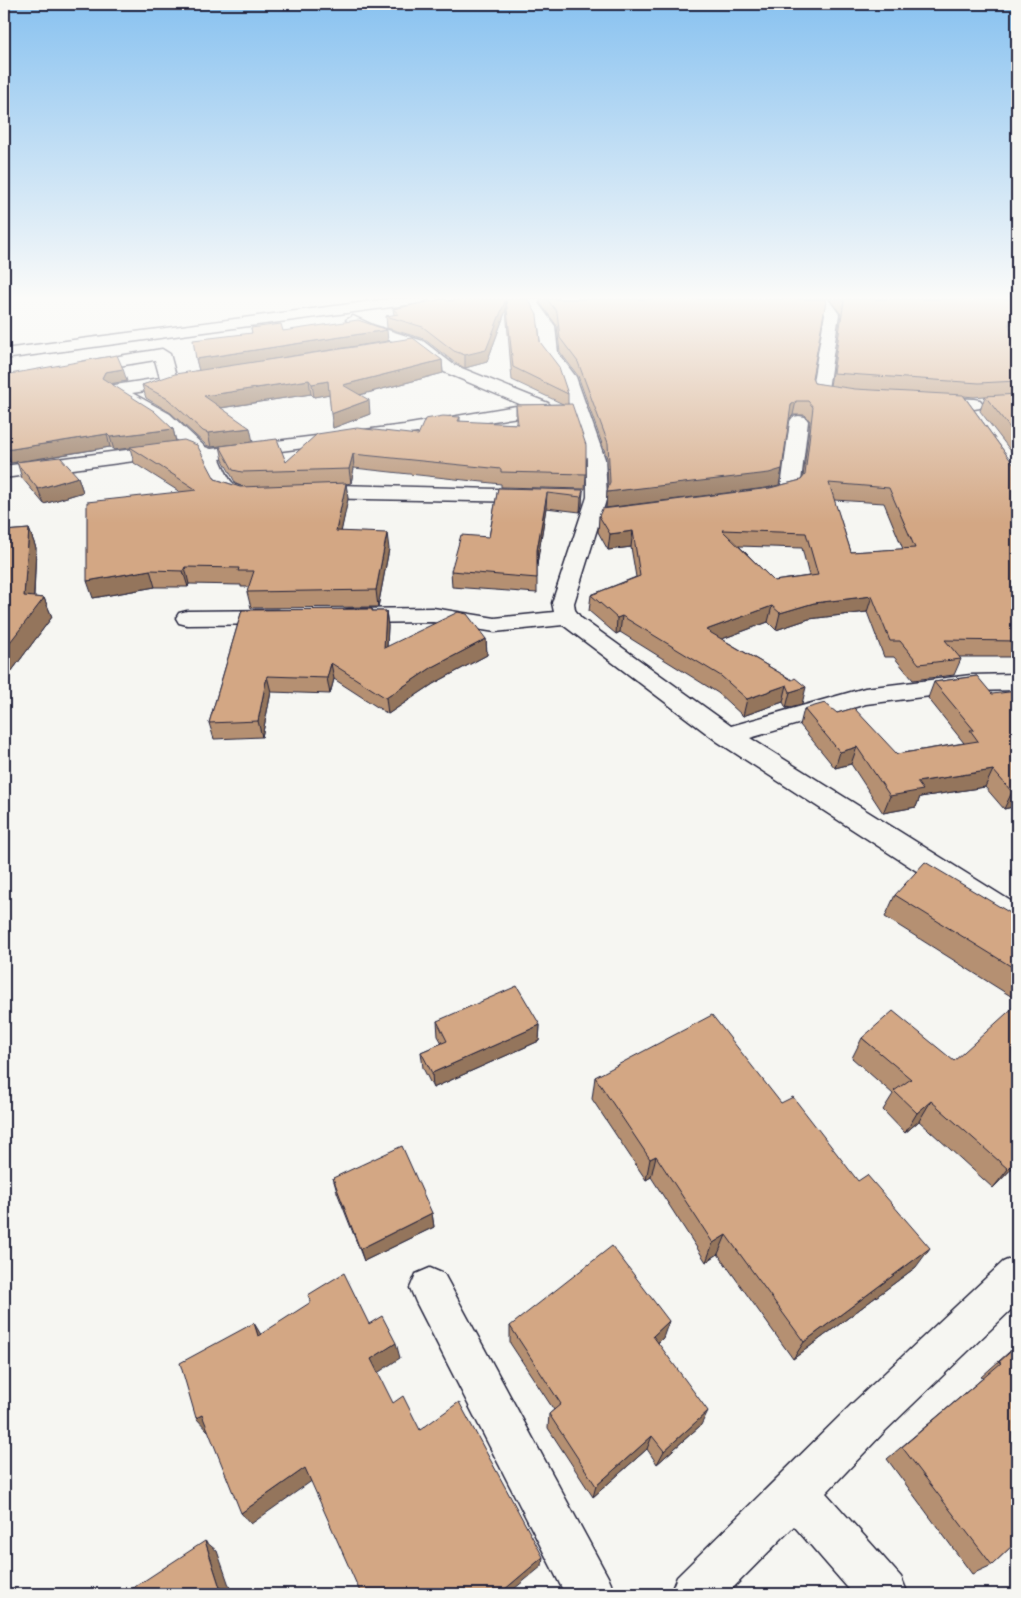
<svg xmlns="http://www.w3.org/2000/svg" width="1021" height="1598" font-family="'Gochi Hand',sans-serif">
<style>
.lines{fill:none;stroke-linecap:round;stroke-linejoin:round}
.minor-casing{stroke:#22223b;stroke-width:3}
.minor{fill:#f6f6f2;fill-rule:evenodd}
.wall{fill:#b59072;stroke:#22223b;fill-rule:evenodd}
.shaded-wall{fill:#94755c;stroke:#22223b}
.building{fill:#d3a784;stroke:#22223b;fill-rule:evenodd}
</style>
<rect width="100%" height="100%" fill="#f6f6f2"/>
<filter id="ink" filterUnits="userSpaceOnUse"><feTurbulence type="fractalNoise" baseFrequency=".02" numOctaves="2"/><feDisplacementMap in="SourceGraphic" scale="10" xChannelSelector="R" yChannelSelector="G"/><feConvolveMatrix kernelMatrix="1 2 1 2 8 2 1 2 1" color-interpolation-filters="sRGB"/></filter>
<g filter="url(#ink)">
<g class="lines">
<defs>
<g id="minor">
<polygon points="389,299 428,299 421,303 4,359 4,349"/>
<polygon points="523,299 542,299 538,303 555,326 558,353 576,377 605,459 607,497 574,603 575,610 581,618 731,726 865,688 971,675 1017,674 1017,690 971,691 866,704 750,738 1017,905 1017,932 1006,929 718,742 563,625 495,632 433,622 349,623 341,621 338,616 341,611 349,609 433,608 495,618 554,612 552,603 587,497 587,459 560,378 542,354 539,326"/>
<path d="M814,299H828L839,314L828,389L854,393L856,397L854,401C842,404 825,400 813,397L811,393L825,314Z"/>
<path d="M353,316L375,326L423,341L454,365L548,403L553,408L550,412L544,413L404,435L220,459C234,490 229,483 260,491L263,495L260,499C225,508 213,486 201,458L188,454L4,478V466L180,443L158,422L107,390L109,386L115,385L160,378L155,360L82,372L74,367L82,362L162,349L170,354L176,376L200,373L206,375L208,378L206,381L200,383L132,393L170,414L205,447L211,449L404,425L522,405L442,371L411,347L365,332L346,320Z"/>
<path d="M1017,322V353L1011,351C1004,341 1002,326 1017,322Z"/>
<polygon points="931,397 974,399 980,400 983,404 980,408 974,409 925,406 922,402 925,398"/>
<path d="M799,416L805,417L808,421L800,490C792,502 766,504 753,501L750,497L753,493L781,487L790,421L793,417Z"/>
<polygon points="336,485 535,490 542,492 545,496 542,500 535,502 311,498 304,496 301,492 304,488"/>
<polygon points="278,610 286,612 289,617 286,622 278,624 187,625 179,623 176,618 179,613 187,611"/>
<polygon points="1017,1256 1017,1304 885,1431 826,1493 901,1577 908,1594 853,1594 794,1526 727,1594 670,1594 677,1577 855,1401 1003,1262"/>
<polygon points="430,1268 444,1274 608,1577 615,1594 565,1594 416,1302 410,1288 416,1274"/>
</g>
</defs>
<use href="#minor" class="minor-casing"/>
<use href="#minor" class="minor"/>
</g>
<g class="wall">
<polygon points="528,299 540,342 568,394 568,404 586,474 585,489 501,487 501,484 354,468 351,483 346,484 348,499 341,531 389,549 378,607 251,608 247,592 249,587 241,587 241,585 189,584 188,587 155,587 93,598 180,492 134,463 130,448 114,450 110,447 20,462 78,477 83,492 44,504 22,478 17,462 11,463 9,461 4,462 4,375 127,381 111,384 173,429 176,441 215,479 240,487 244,487 236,484 223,460 220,446 211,447 206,445 171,413 146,398 142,385 199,370 196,359 252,333 251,328 388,341 442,360 443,373 360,395 370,414 333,428 329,394 314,397 311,394 221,408 253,442 286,462 418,435 460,417 460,422 516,424 516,405 563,404 512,380 506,310 487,362 465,368 455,363 424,339 387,328 386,316 394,315 393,309 448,301"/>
<path d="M541,299H824L812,378L814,383L830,386L841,314L829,299H1017V321L1011,323L1009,325L1012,334L1015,339H1017V459L980,411L985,396L974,397L964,396L1014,465L1017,466V663L1014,657H959L961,659L954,675L913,680L894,657H884L867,612L809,619L776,630L768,622L722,639L792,680L802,704L786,708L783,702L743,716L718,693L620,632L616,634L589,611L591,595L636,577L631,547L608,550L598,532L599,516L770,488L801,480L803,477L810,421L805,415H793L790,419L779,485L766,488L606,508L607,492L608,487L607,458L578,376L560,352L557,326L540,303ZM834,500L884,503L903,549L851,552ZM739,546L802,548L809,576L774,581Z"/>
<polygon points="498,488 583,490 582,505 580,512 546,508 537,563 537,593 452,587 451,571 489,537"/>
<polygon points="29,529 36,548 34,597 44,598 52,617 8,676 4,676 4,531"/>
<polygon points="372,609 373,611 386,611 388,626 387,647 486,639 487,655 433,684 388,714 334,679 330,694 271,692 262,737 214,739 209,723 242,610"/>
<polygon points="977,676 1017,806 1004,809 985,787 920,797 916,807 883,813 851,764 835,768 800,725 804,709 837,713 897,754 964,743 928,698 934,682"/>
<polygon points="895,895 1017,917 1017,1000 885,917"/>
<polygon points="437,1021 540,1025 539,1041 433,1088 423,1068 421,1052 442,1043 438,1036"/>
<polygon points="862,1038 1017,1163 993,1188 919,1121 905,1133 883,1110 893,1094 852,1058"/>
<polygon points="595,1077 781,1103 916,1267 793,1359 718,1254 706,1262 651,1177 646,1180 592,1099"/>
<polygon points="333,1178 432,1213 434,1227 364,1261 337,1192"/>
<polygon points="510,1326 663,1338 658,1343 701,1425 657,1464 647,1449 593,1497 548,1428 549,1414 554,1410 510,1343"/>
<polygon points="1017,1345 1017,1541 992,1565 972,1574 887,1459 983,1378 981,1377"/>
</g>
<g class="shaded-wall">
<polygon points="506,299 506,310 487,362 465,368 465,355"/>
<polygon points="1016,309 1017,309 1017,321 1011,323 1005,329 1010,316"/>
<polygon points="387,330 388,341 199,371 196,359"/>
<polygon points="442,360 443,373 344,399 343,385"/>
<polygon points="123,369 127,381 109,384 102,378 105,372"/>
<polygon points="309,380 311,394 207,410 204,396"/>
<polygon points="328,381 330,394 314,397 312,384"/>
<polygon points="369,400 370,414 333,428 331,414"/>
<polygon points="796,401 793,415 788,420 791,405"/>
<polygon points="250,428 253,442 211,447 208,433"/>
<polygon points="173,429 176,442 114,450 110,437"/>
<polygon points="107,434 110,447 11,463 6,450"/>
<polygon points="4,448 9,461 4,462"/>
<polygon points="353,454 354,468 351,483 349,469"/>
<polygon points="782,469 779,485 766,488 606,508 607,492"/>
<polygon points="78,477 83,492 44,504 38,489"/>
<polygon points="346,483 348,499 338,547 336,531"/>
<polygon points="583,490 582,505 580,512 581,497"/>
<polygon points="547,493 546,508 537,565 537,550"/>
<polygon points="29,529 36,548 33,612 44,598 52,617 8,676 4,666 4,650 24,596"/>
<polygon points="633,531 631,547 608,550 610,534"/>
<polygon points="387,533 389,549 378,607 376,590"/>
<polygon points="185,567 189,584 188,587 183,571"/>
<polygon points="150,570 155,587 93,598 87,581"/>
<polygon points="872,596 867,612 809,619 776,630 780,613 814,603"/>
<polygon points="772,606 768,622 703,646 706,630"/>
<polygon points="386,611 388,626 386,664 384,648"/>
<polygon points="622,616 620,632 616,634 617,618"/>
<polygon points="486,639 487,655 433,684 388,714 386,698 431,668"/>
<polygon points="331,663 334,679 330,694 327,678"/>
<polygon points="267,676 271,692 262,737 258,721"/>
<polygon points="787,685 783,702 743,716 747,699"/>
<polygon points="806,687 802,704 786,708 790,692"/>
<polygon points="857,747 851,764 835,768 840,752"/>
<polygon points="993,770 985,787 920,797 916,807 883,813 890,796 917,782"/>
<polygon points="1017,791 1017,806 1004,809 1012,792"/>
<polygon points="540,1025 539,1041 433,1088 432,1073"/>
<polygon points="931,1101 919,1121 905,1133 917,1113"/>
<polygon points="656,1156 651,1177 646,1180 650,1159"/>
<polygon points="1017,1160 1017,1163 993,1188 1008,1169"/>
<polygon points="432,1213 434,1227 364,1261 360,1249"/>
<polygon points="726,1235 718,1254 706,1262 713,1243"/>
<polygon points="930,1248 916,1267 793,1359 804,1342"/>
<polygon points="669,1321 663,1338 647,1352 653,1336"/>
<polygon points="254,1323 263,1338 258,1336"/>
<polygon points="396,1343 400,1358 376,1374 371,1359"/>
<polygon points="708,1411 701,1425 657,1464 664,1451"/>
<polygon points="202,1415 214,1428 208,1431 196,1418"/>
<polygon points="652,1436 647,1449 593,1497 596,1486"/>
<polygon points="305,1468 313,1480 251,1524 241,1513"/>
<polygon points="205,1541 217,1551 232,1594 222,1594"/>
<polygon points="543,1557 542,1566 508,1594 504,1594 504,1590"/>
</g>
<g class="building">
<polygon points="442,299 445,299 448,301 463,299 506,299 486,350 465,355 454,351 423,327 386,316 399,314 393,309"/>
<polygon points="506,299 528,299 537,315 540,342 559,367 568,394 513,367"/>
<path d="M547,299H824L826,301L812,378L814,383L855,389L963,395L1014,465L1017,466V641L945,640L961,659L919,664L900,641H890L872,596L814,603L780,613L772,606L706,630L792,680L795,678L806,687L790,692L787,685L747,699L721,676L622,616L617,618L591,595L640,576L633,531L610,534L599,516L602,509L770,488L801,480L805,475L813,407L808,401H796L791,405L782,469L769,473L607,492L610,482L608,443L578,362L560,338L557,312ZM829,483L889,488L915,548L851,552ZM722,530L806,533L818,575L774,581Z"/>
<polygon points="842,299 1017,299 1017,309 1016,309 1010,316 1009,325 1012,334 1015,339 1017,339 1017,381 979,383 833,373 844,301"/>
<polygon points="358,320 387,330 196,359 193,340 252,333 251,328 281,324 283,331"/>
<polygon points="413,338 442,360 343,385 369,400 331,414 328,381 312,384 309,380 204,396 250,428 208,433 203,431 168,399 142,385 175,374"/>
<polygon points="117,355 123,369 105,372 102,378 154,411 173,429 110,437 107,434 6,450 4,448 4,375"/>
<polygon points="1017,394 1017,437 985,396"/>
<polygon points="572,404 586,445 586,474 501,472 501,469 353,454 349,469 242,472 233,470 220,446 277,439 286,462 317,434 357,428 418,435 425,419 443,416 460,417 458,421 518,424 516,405"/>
<polygon points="184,440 197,445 215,479 240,487 346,483 336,531 387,533 376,590 247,592 254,571 238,571 239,568 185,567 183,571 150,570 87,581 87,502 197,490 130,447"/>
<polygon points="60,457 78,477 38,489 16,462"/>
<polygon points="498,488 583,490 581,497 547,493 537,550 537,578 451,571 461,535 489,537"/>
<polygon points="29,529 24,596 44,598 4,650 4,579 5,578 4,578 4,531"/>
<polygon points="372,609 372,611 386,611 384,648 458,612 467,614 486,639 431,668 386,698 331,663 327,678 267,676 258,721 209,723 242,610"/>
<polygon points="977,676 992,694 1017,691 1017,791 1012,792 993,770 917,782 923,790 890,796 857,747 840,752 804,709 825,703 837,713 854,708 897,754 978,741 970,730 974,730 934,682"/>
<polygon points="925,862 1017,917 1017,970 895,895"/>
<polygon points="517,986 540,1025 432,1073 421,1052 447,1041 437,1021"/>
<polygon points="1017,1004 1017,1160 1008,1169 931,1101 917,1113 894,1091 911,1079 862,1038 893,1011 954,1061"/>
<polygon points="712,1015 781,1103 793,1097 858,1181 867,1175 930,1248 804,1342 726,1235 713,1243 656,1156 650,1159 595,1077"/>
<polygon points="402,1146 432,1213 360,1249 333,1178"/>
<polygon points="612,1246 669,1321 653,1336 708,1411 664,1451 652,1436 596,1486 549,1414 561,1404 510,1326"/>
<polygon points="344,1273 369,1324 382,1316 396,1343 371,1359 393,1403 403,1396 420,1430 459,1402 543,1557 504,1590 506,1594 361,1594 305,1468 241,1513 202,1415 196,1418 180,1363 254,1323 258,1336 311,1302 308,1295"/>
<polygon points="1017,1346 1017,1541 992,1565 902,1447 1001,1363 999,1362"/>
<polygon points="205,1541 222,1594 124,1594"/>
</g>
</g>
<linearGradient id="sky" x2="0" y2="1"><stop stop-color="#89c2f0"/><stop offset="0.57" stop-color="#fbfbf9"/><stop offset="1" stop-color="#fbfbf9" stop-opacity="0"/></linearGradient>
<rect width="1021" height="523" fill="url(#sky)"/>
<rect width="1021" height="1598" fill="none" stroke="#f6f6f2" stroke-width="20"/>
<rect x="10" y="10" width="1001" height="1578" fill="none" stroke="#22223b" stroke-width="2" filter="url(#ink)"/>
</svg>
